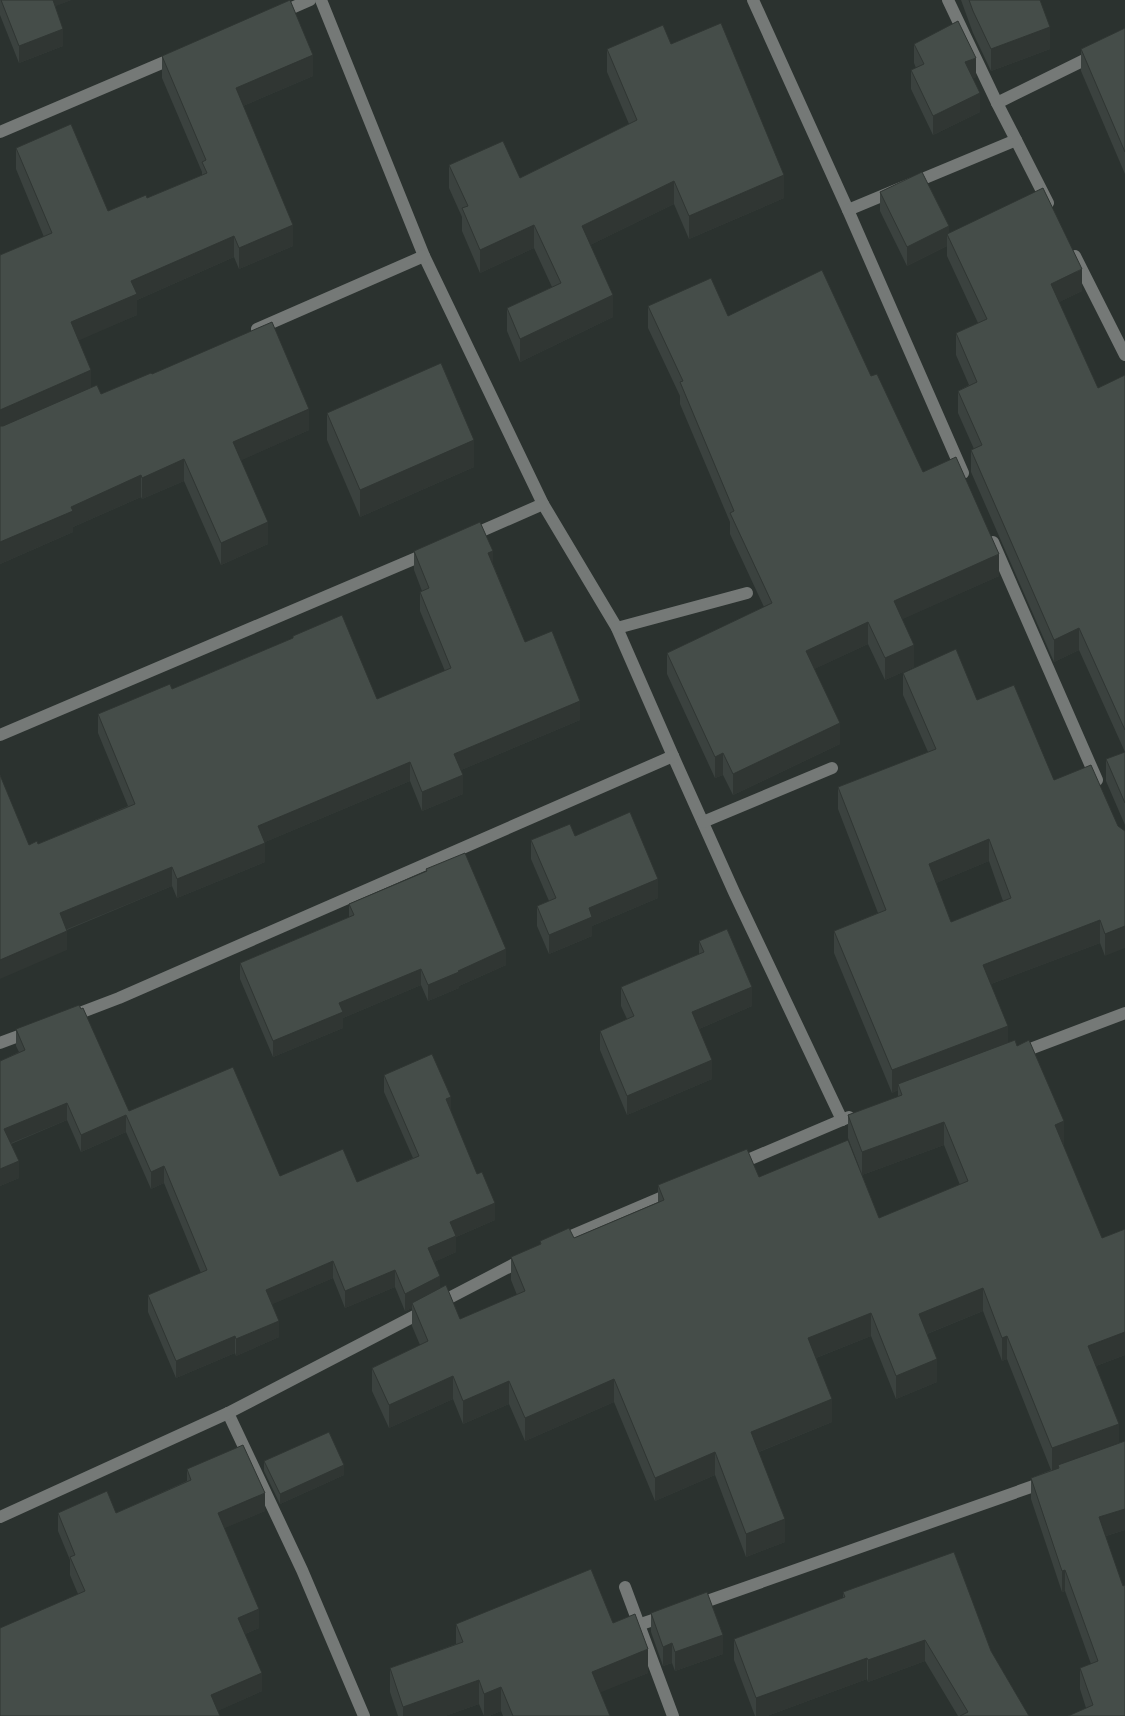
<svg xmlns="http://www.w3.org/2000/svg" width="1125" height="1716" font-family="Rubik,sans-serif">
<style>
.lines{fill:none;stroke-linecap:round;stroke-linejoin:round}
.minor{stroke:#757977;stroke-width:12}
.wall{fill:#3b423f;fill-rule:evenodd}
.shaded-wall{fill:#303633}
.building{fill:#454d49;stroke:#303633;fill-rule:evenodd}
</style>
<rect width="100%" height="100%" fill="#2b322f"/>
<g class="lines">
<g class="minor">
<polyline points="321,0 424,256 543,504 617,628 673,756 734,892 842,1120"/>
<polyline points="753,0 848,210 963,473"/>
<polyline points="278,14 310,0"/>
<polyline points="997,103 1125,40"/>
<polyline points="0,132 176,57"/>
<polyline points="1016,140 1048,203"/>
<polyline points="848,210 1016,140 997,103 948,0"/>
<polyline points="1075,256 1125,355"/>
<polyline points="257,329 424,256"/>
<polyline points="470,536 543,504"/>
<polyline points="993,542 1097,780"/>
<polyline points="617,628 747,593"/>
<polyline points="0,735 428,553"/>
<polyline points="703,822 832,768"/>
<polyline points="69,1017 119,998 673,756"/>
<polyline points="0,1043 32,1031"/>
<polyline points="1017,1054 1125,1013"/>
<polyline points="736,1165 849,1117"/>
<polyline points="557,1242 672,1193"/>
<polyline points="228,1413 302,1570 364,1716"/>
<polyline points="0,1517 228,1413 526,1258"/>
<polyline points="625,1587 673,1716"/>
<polyline points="696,1605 1045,1482"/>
<polyline points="638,1625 665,1616"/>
</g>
</g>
<g class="wall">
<polygon points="0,0 71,0 55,6 63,46 19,63 0,15"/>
<polygon points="961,0 1040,0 1050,49 991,71 973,33"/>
<polygon points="1125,28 1125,174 1081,71 1081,49"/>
<polygon points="671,44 784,198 689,239 674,204 590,245 613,317 520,362 507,331 507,308 552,287 534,248 480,273 462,231 462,217 449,188 449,165 520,178 629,124 607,72 607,49"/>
<polygon points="914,44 976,77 973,78 980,112 933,135 911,89 911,70 916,68 914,63"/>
<polygon points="162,56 313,76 243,106 293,246 239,269 234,257 137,300 137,315 78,340 91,388 101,394 152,374 309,430 241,460 268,544 221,565 184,481 142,499 141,497 73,527 73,532 0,564 0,255 44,237 16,169 16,148 108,211 147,198 202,175 202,172 162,78"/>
<polygon points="880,192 949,233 1082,291 1059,302 1098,388 1125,375 1125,825 1106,781 1106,759 1125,752 1079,650 1054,662 971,472 971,450 974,449 958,413 958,391 969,385 956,355 956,333 978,323 947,256 947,246 907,266 880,211"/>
<polygon points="648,306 728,316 871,376 923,472 999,576 902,619 914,667 885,680 868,644 814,669 840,744 733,795 723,775 715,778 667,674 667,653 764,607 730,534 730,522 680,404 680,396 648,328"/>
<polygon points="327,413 474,467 360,517 327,440"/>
<polygon points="414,551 493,564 525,642 580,720 461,770 463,794 422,811 410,781 265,842 265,862 177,898 172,886 67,930 67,950 29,845 38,844 128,806 98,733 98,714 172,689 293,638 293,636 377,699 445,671 420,611 420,592 422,591 414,570"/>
<path d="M903,673L977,700L1054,780L1118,826L1105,956L1100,943L991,984L1008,1043L1064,1144L1063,1145L1102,1238L1125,1229V1355L1096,1366L1119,1443L1125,1441V1530L1106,1536L1125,1716L1086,1708L1080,1689V1668L1091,1664L1065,1591L1062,1592L1031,1499V1478L1051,1470L1007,1359L1002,1361L983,1311L927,1334L937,1382L896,1399L871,1336L816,1358L832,1422L759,1452L785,1542L746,1557L715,1475L655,1501L614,1402L525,1441L509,1404L463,1424L453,1399L389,1428L372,1391V1368L420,1345L412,1326V1308L405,1311L395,1287L345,1308L333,1278L272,1304L279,1337L236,1356L235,1353L176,1378L148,1312V1295L201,1273L164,1183L151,1189L126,1132L81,1152L67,1120L11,1144L19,1178L0,1186V1061L19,1052L16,1046V1029L129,1111L280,1176L357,1182L413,1158L384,1092V1075L451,1112L495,1220L456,1237V1252L434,1262L440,1288L460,1319L517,1295L511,1280V1257L540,1245V1241L574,1238L658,1202V1185L759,1177L859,1167L848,1138V1115L898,1097V1090L892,1093L834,953V931L878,913L838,809V787L928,752L903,695ZM989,861L1003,901L951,922L936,883ZM944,1145L960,1185L879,1218L862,1175Z"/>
<polygon points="575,836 658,898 592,926 592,936 549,954 537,926 537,906 549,901 531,859 531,840"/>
<polygon points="426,869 506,965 459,986 459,988 428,1001 421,985 343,1018 343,1028 273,1057 240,979 240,963 349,917 349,904 426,871"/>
<polygon points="699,941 752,1006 699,1029 712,1079 627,1115 600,1050 600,1031 627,1019 621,1006 621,987 699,954"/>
<polygon points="264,1461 344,1475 280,1504 264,1471"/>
<polygon points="187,1469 265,1511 224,1528 259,1628 245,1634 262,1691 217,1711 78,1594 70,1575 70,1560 58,1531 58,1513 116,1513 187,1481"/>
<polygon points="843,1592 991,1651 1029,1716 958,1716 925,1661 868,1682 867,1679 767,1716 755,1716 734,1660 734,1639 843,1598"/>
<polygon points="651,1613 723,1654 675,1671 672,1663 663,1666 651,1632"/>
<polygon points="613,1623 648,1673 600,1692 610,1716 503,1716 501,1711 489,1716 484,1716 479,1704 445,1716 398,1716 390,1692 390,1668 456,1644 456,1624"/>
</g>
<g class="shaded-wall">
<polygon points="49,0 71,0 49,9"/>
<polygon points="1050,27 1050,49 991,71 991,49"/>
<polygon points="63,29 63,46 19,63 19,46"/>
<polygon points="313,55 313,76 236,109 236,88"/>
<polygon points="976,58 976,77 965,81 965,62"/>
<polygon points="980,93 980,112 933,135 933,116"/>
<polygon points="784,175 784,198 689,239 689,216"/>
<polygon points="674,181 674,204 582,249 582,226"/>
<polygon points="293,225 293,246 239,269 239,248"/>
<polygon points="534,225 534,248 480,273 480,250"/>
<polygon points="949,226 949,239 947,234 947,246 907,266 907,247"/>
<polygon points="234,236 234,257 137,300 137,315 71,344 71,322 131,281"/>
<polygon points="1082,269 1082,291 1051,306 1051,284"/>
<polygon points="613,295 613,317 520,362 520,339"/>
<polygon points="91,370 91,392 0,431 0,410"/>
<polygon points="309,409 309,430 233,464 233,442"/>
<polygon points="474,440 474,467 360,517 360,490"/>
<polygon points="184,459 184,481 142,499 142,478"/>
<polygon points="141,475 141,497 73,527 73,532 0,564 0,542 71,507"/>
<polygon points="268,522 268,544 221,565 221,543"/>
<polygon points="493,551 493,570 488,553"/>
<polygon points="999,554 999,576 894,623 894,601"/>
<polygon points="868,622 868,644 806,673 806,651"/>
<polygon points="1079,628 1079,650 1054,662 1054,640"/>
<polygon points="914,645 914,667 885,680 885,658"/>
<polygon points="580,701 580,720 454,773 454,754"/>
<polygon points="840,723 840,744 733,795 733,774"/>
<polygon points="723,753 723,775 715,778 715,757"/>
<polygon points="410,762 410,781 258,845 258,826"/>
<polygon points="463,775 463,794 422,811 422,792"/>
<polygon points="989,839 989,861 929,886 929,864"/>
<polygon points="265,843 265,862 177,898 177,879"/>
<polygon points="172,867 172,886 60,932 60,913"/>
<polygon points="658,879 658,898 592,926 592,936 549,954 549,935 589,908"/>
<polygon points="1100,920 1100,943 983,987 983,965"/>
<polygon points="1125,926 1125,948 1105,956 1105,934"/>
<polygon points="67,931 67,950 0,979 0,960"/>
<polygon points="506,949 506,965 459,986 459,988 428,1001 428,985"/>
<polygon points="421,969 421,985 343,1018 343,1028 273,1057 273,1041 339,1003"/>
<polygon points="752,987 752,1006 692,1032 692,1012"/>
<polygon points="1008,1026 1008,1048 898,1084 898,1090 892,1093 892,1070"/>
<polygon points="712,1060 712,1079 627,1115 627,1096"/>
<polygon points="451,1097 451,1114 446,1099"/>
<polygon points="67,1103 67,1120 4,1146 4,1129"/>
<polygon points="126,1115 126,1132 81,1152 81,1135"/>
<polygon points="1064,1121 1064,1144 1055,1149 1055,1125"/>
<polygon points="944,1122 944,1145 862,1175 862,1152"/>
<polygon points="19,1161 19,1178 0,1186 0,1169"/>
<polygon points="164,1166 164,1183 151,1189 151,1172"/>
<polygon points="495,1203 495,1220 456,1237 456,1252 428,1265 428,1248 450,1222"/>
<polygon points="333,1261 333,1278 266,1307 266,1290"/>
<polygon points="395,1270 395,1287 345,1308 345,1291"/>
<polygon points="440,1276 440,1293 412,1303 412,1308 405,1311 405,1294"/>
<polygon points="983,1288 983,1311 919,1337 919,1314"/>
<polygon points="871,1313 871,1336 808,1361 808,1338"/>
<polygon points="279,1321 279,1337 236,1356 236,1339"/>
<polygon points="1125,1332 1125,1355 1088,1369 1088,1346"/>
<polygon points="235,1336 235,1353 176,1378 176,1361"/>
<polygon points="1007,1336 1007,1359 1002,1361 1002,1338"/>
<polygon points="937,1359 937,1382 896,1399 896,1376"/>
<polygon points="453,1376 453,1399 389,1428 389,1405"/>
<polygon points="614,1379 614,1402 525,1441 525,1418"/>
<polygon points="509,1381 509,1404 463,1424 463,1401"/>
<polygon points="832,1399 832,1422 751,1455 751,1432"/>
<polygon points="1119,1424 1119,1447 1058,1465 1058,1469 1052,1471 1052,1448"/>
<polygon points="715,1452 715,1475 655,1501 655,1478"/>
<polygon points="344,1465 344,1475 280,1504 280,1494"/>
<polygon points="265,1493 265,1511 218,1531 218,1513"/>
<polygon points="1125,1509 1125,1530 1099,1538 1099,1517"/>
<polygon points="785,1519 785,1542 746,1557 746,1534"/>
<polygon points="1065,1570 1065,1591 1062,1592 1062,1571"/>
<polygon points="259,1609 259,1628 238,1637 238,1618"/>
<polygon points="723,1635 723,1654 675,1671 675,1652"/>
<polygon points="925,1640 925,1661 868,1682 868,1660"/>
<polygon points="672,1643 672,1663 663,1666 663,1647"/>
<polygon points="648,1649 648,1673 592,1696 592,1672"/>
<polygon points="867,1658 867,1679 767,1716 756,1716 756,1698"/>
<polygon points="262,1673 262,1691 211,1714 211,1695"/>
<polygon points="479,1680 479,1704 445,1716 403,1716 403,1707"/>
<polygon points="501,1687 501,1711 489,1716 484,1716 484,1694"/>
</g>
<g class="building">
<polygon points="1,0 53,0 63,29 19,46"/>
<polygon points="290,0 313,55 236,88 293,225 239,248 234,236 131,281 137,294 71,322 91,370 0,410 0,255 52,233 16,148 71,124 108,211 146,195 147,198 207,173 202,162 206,160 162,56"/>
<polygon points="969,0 1040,0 1050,27 991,49 973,11"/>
<polygon points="958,21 976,58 965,62 980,93 933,116 911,70 924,64 914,44"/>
<polygon points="721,23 784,175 689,216 674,181 582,226 613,295 520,339 507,308 561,283 534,225 480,250 462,208 468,206 449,165 503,141 520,178 637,120 607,49 663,25 671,44"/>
<polygon points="1125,28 1125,152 1081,49"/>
<polygon points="922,172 949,226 907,247 880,192"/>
<polygon points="1043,188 1082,269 1051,284 1098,388 1125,375 1125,730 1079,628 1054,640 971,450 982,445 958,391 977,382 956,333 987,319 947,234"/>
<polygon points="822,270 871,376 877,374 923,472 956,457 999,554 894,601 914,645 885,658 868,622 806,651 840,723 733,774 723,753 715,757 667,653 772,603 730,513 734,511 680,382 683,381 648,306 711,278 728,316"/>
<polygon points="272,322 309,409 233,442 268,522 221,543 184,459 142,478 141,475 71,507 73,511 0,542 0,426 3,426 97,385 101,394 151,373 152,374"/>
<polygon points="441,363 474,440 360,490 327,413"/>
<polygon points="480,522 493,551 488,553 525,642 552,631 580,701 454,754 463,775 422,792 410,762 258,826 265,843 177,879 172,867 60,913 67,931 0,960 0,775 29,845 37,841 38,844 135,804 98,714 170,684 172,689 293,638 293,636 342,615 377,699 451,668 420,592 429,588 414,551"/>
<path d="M956,649L977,700L1014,685L1054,780L1091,765L1118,826L1125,831V926L1105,934L1100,920L983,965L1008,1026L892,1070L834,931L886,910L838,787L936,749L903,673ZM989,839L1011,898L951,922L929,864Z"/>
<polygon points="1125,752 1125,803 1106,759"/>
<polygon points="630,812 658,879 589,908 592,917 549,935 537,906 556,898 531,840 570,824 575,836"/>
<polygon points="465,853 506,949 458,971 459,972 428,985 421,969 339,1003 343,1012 273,1041 240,963 354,915 349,904 427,871 426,869"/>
<polygon points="727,929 752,987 692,1012 712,1060 627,1096 600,1031 634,1016 621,987 704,952 699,941"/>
<polygon points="79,1005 81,1009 83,1008 129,1111 233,1067 280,1176 343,1149 357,1182 419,1156 384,1075 432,1054 451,1097 446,1099 477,1174 482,1172 495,1203 450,1222 456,1236 428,1248 440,1276 405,1294 395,1270 345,1291 333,1261 266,1290 279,1321 236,1339 235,1336 176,1361 148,1295 207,1270 164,1166 151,1172 126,1115 81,1135 67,1103 4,1129 19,1161 0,1169 0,1061 25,1050 16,1029"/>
<polygon points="1015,1040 1017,1046 1029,1040 1064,1121 1055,1125 1102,1238 1125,1229 1125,1332 1088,1346 1119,1424 1052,1448 1007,1336 1002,1338 983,1288 919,1314 937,1359 896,1376 871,1313 808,1338 832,1399 751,1432 785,1519 746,1534 715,1452 655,1478 614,1379 525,1418 509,1381 463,1401 453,1376 389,1405 372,1368 428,1341 412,1303 446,1285 460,1319 525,1291 511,1257 541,1244 540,1241 569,1228 574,1238 664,1200 658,1185 747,1149 759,1177 848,1140 879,1218 968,1181 944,1122 862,1152 848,1115 902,1095 898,1084"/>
<polygon points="329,1432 344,1465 280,1494 264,1461"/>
<polygon points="1125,1441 1125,1509 1099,1517 1123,1586 1125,1585 1125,1716 1068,1716 1093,1705 1080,1668 1098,1661 1065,1570 1062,1571 1031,1478 1059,1468 1058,1465"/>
<polygon points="243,1445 265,1493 218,1513 259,1609 238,1618 262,1673 211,1695 220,1716 0,1716 0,1628 85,1591 70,1557 75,1555 58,1513 107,1491 116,1513 191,1480 187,1469"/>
<polygon points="954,1552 991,1651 1029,1716 960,1716 968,1712 925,1640 868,1660 867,1658 756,1698 734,1639 845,1597 843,1592"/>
<polygon points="591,1569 613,1623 635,1614 648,1649 592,1672 610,1716 513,1716 501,1687 484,1694 479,1680 403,1707 390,1668 463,1642 456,1624"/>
<polygon points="707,1592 723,1635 675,1652 672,1643 663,1647 651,1613"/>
</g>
</svg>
